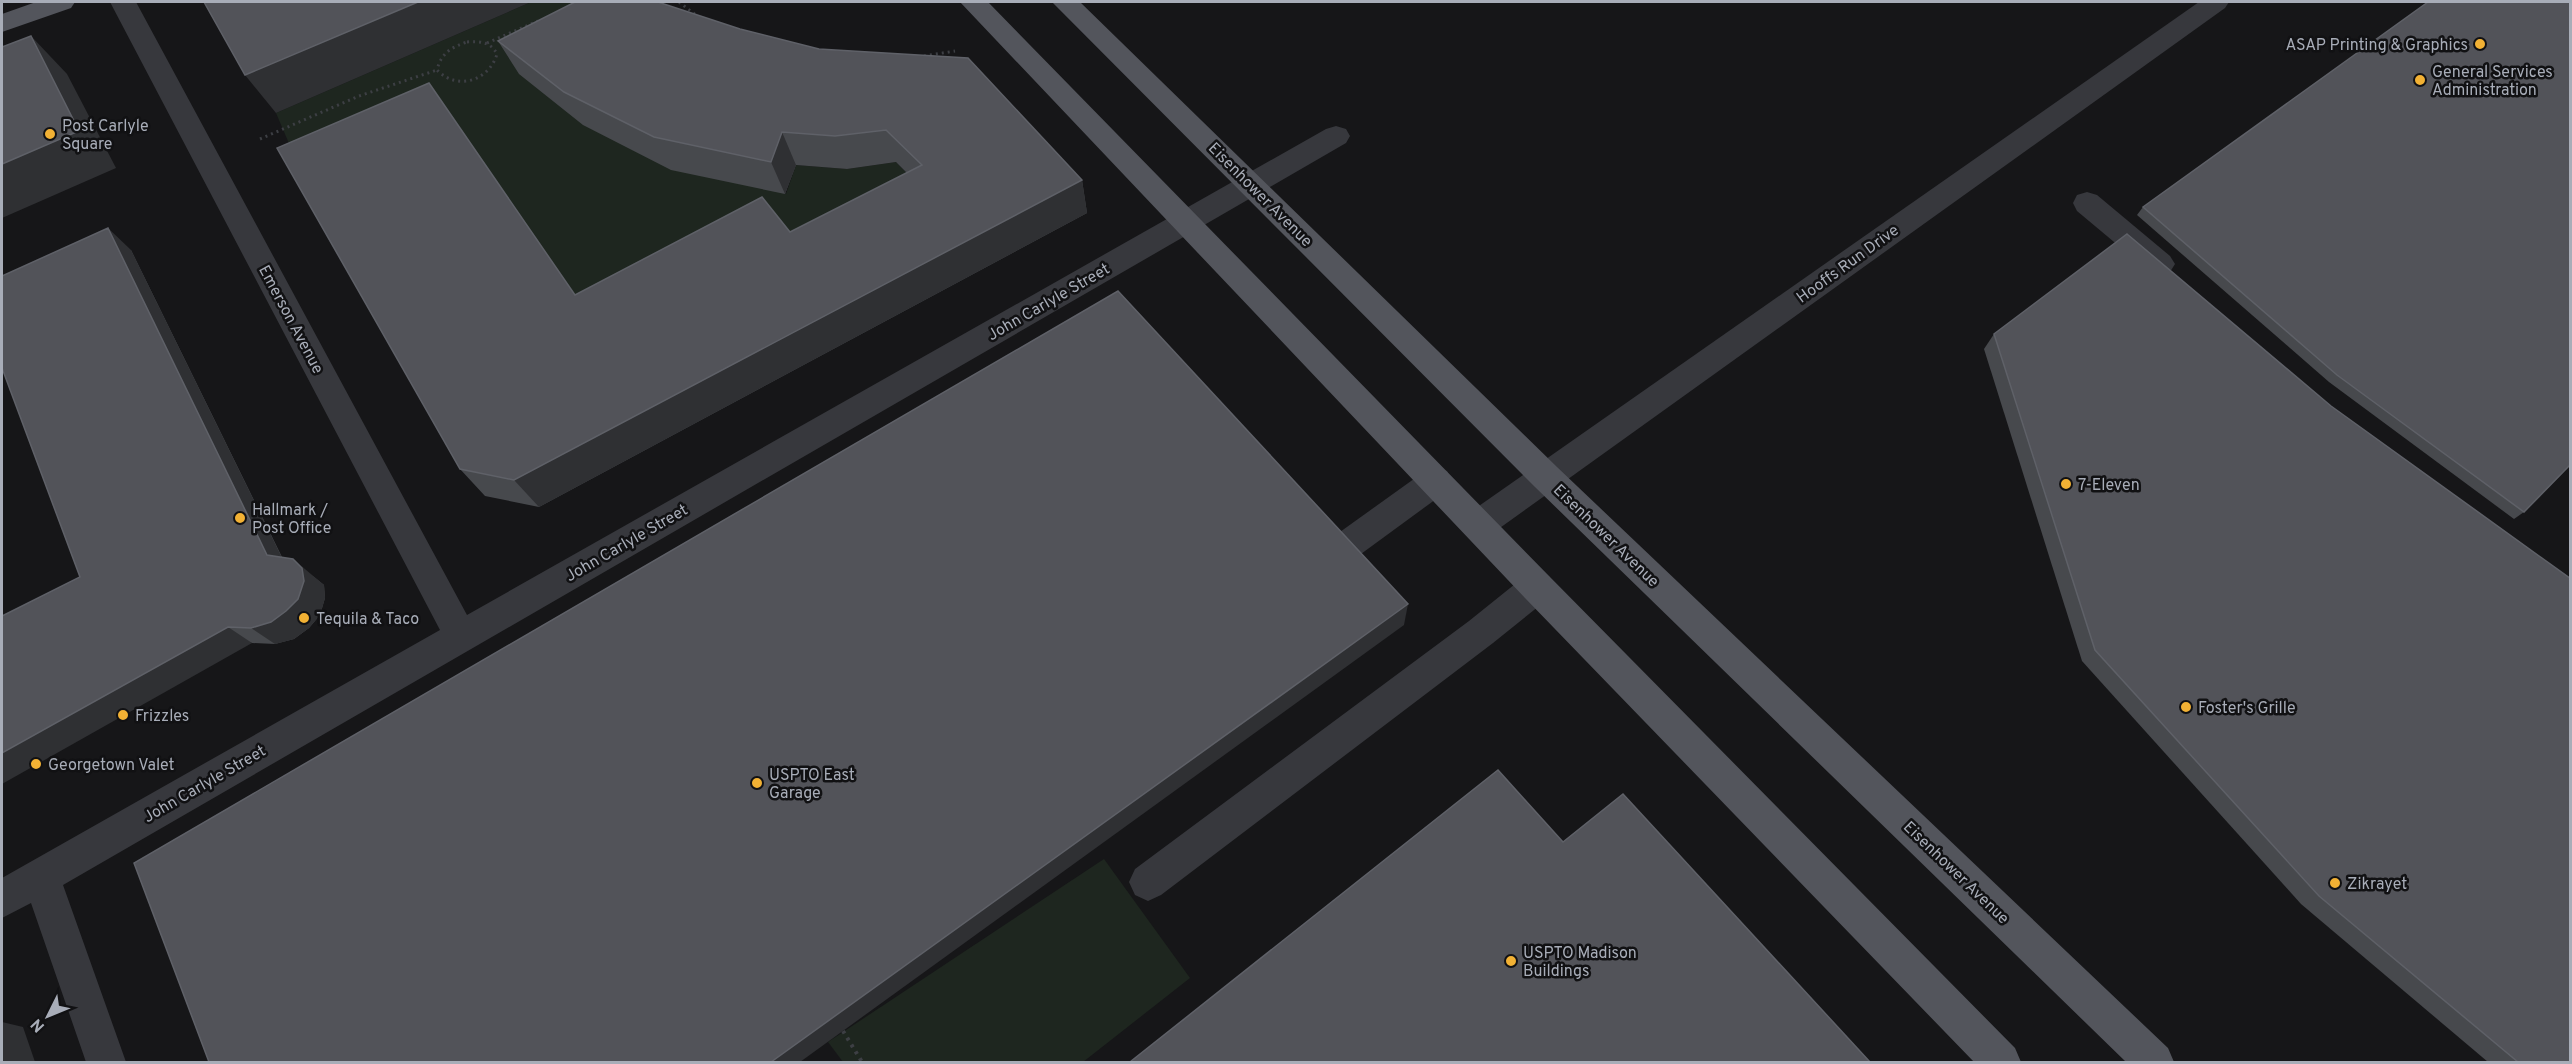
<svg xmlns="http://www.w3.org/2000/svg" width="2572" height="1064" font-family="Overpass,sans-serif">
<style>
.green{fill:#1e261f}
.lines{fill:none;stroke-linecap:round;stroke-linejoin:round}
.path-far1{stroke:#3d3f44;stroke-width:3;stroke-dasharray:2 4;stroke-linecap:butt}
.path{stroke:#3d3f44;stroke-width:4;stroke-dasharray:3 5;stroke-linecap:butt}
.minor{fill:#37383d;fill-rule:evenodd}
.major{fill:#53555c;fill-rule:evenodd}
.wall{fill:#47494d}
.shaded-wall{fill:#2f3033}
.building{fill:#525359;stroke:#5f6168;stroke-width:1.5}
.poi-dot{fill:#f2b134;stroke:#111113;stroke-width:2}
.labels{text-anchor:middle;stroke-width:5;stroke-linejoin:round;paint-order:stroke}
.poi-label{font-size:16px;fill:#a8adb8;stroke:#111113;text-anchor:start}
.street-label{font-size:16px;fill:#a8adb8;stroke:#111113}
</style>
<rect width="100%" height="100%" fill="#161618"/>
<g class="green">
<polygon points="531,2 590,2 786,194 796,165 847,169 896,162 932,198 595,326 305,181 276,113"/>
<polygon points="1104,859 1190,978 1083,1062 843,1062 828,1042"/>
</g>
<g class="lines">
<g class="path-far1">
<polyline points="679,2 697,16"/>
<path d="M467,42C480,41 491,42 497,54C489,81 457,91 437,70C441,53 452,47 467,42Z"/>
<polyline points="487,43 538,21"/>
<polyline points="924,56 955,51"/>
<polyline points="260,139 359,96 437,70"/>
</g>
<polyline class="path" points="843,1031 862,1062"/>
<g class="minor">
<polygon points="110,2 136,2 467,615 1326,129 1336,126 1346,129 1350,136 1346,143 63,885 126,1062 86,1062 31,903 2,918 2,878 440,630"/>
<polygon points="2199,2 2229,2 2225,8 1490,535 1478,539 1466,535 1462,525 1466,515"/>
<polygon points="2087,192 2097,195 2170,256 2175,264 2170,272 2160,275 2150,272 2077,211 2073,203 2077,195"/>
<polygon points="1436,467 1447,471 1452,481 1447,491 1350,562 1338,567 1326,562 1321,552 1326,542 1425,471"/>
<polygon points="1537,572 1549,576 1554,587 1549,598 1493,643 1161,895 1148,901 1135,895 1129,882 1135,869 1469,621 1525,576"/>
</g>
<g class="major">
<polygon points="36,2 75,2 71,8 2,32 2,14"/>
<polygon points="960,2 988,2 1549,576 2015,1048 2021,1062 1974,1062 1525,598"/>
<polygon points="1052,2 1080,2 1557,467 2168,1048 2174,1062 2126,1062 1535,487"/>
</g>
</g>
<g class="wall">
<polygon points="575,2 1082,180 1087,213 539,507 485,496 460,469 575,295 790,232 907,173 896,162 847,169 796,165 785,194 671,170 583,125 519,74 498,41"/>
<polygon points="2143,207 2524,512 2514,519 2329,382 2137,215"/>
<polygon points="131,250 282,557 314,577 324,585 325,598 320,615 309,628 294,639 275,644 252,643 80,577"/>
<polygon points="1994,334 2571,1062 2488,1062 2301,904 2082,661 1984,349"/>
</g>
<g class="shaded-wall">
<polygon points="418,2 531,2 276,113 245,75"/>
<polygon points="31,36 67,74 116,168 2,218 2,164"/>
<polygon points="782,132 796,165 785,194 771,162"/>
<polygon points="1082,180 1087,213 539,507 514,480"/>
<polygon points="108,228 131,250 289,572 267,555"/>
<polygon points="293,559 324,585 325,598 320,615 309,628 294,639 275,644 251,628"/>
<polygon points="1408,604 1404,625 800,1062 771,1062"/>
<polygon points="228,627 252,643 2,784 2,753"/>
<polygon points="2,1022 23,1027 35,1062 2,1062"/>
</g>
<g class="building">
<polygon points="204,2 418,2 245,75"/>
<polygon points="575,2 658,2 740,29 819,49 968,58 1082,180 514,480 460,469 277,148 429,83 575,295 762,197 790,232 922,165 886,130 835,136 782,132 771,162 654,137 564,92 498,41"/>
<polygon points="2428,2 2571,2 2571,464 2524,512 2337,375 2143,207"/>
<polygon points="31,36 79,131 2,164 2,47"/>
<polygon points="108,228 267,555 293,559 302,568 304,581 298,599 286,611 271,622 251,628 228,627 2,753 2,616 80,577 2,368 2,276"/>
<polygon points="2127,234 2331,406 2571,579 2571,1062 2518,1062 2319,896 2095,650 1994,334"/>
<polygon points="1118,291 1408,604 771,1062 209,1062 134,863"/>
<polygon points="1498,770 1563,842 1623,794 1870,1062 1130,1062"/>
</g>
<g class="poi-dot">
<circle cx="2480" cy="44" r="6"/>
<circle cx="2420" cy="80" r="6"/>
<circle cx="50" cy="134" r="6"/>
<circle cx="2066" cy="484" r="6"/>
<circle cx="240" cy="518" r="6"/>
<circle cx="304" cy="618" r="6"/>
<circle cx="2186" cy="707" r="6"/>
<circle cx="123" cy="715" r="6"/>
<circle cx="36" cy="764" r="6"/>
<circle cx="757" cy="783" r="6"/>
<circle cx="2335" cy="883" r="6"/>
<circle cx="1511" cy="961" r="6"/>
</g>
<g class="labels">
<g class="poi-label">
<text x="2468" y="50" text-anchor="end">ASAP Printing &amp; Graphics</text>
<text x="2432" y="77">General Services<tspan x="2432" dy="18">Administration</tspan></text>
<text x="62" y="131">Post Carlyle<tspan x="62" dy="18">Square</tspan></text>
<text x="2078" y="490">7-Eleven</text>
<text x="252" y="515">Hallmark /<tspan x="252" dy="18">Post Office</tspan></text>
<text x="316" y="624">Tequila &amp; Taco</text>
<text x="2198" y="713">Foster's Grille</text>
<text x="135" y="721">Frizzles</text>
<text x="48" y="770">Georgetown Valet</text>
<text x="769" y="780">USPTO East<tspan x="769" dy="18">Garage</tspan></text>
<text x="2347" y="889">Zikrayet</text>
<text x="1523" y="958">USPTO Madison<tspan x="1523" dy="18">Buildings</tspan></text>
</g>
<g class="street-label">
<text transform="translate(1261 194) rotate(45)" y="6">Eisenhower Avenue</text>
<text transform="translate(1847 263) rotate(-36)" y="6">Hooffs Run Drive</text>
<text transform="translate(1048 301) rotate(-30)" y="6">John Carlyle Street</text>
<text transform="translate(292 319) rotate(62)" y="6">Emerson Avenue</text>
<text transform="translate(1607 535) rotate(44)" y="6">Eisenhower Avenue</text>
<text transform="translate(626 542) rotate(-30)" y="6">John Carlyle Street</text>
<text transform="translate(204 783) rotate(-30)" y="6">John Carlyle Street</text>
<text transform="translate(1957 872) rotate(44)" y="6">Eisenhower Avenue</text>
</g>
</g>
<rect width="2572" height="1064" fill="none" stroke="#a8adb8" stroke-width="6"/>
<g transform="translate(48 1016) rotate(227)" stroke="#111113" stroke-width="4.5" paint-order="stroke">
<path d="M0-4.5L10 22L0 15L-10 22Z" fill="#a8adb8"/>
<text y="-9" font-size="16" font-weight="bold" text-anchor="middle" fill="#a8adb8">N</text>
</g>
</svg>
